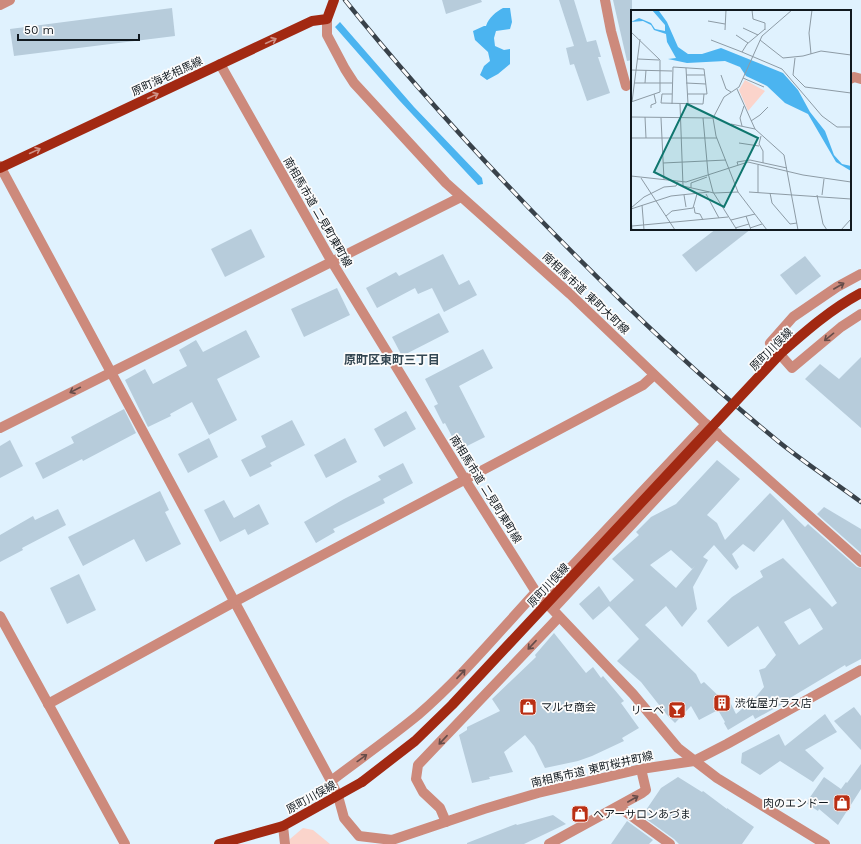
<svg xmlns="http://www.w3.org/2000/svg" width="861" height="844" font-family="'Work Sans','Noto Sans JP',sans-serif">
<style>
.green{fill:#fbd4cb}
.water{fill:#4bb4f0}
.building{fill:#b7ccdb;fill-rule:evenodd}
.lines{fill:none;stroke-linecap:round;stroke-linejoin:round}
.minor{stroke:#cd8a7c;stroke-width:10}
.major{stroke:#a22912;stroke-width:10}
.rail-casing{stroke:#39424a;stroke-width:4.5}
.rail{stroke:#fcfcfc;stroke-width:3;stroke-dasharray:9;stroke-linecap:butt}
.major-bridge{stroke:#a22912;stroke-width:10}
.oneway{stroke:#cf9287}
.oneway2{stroke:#664c49}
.labels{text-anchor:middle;stroke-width:3.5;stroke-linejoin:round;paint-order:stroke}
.street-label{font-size:11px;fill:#11191f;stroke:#fcfcfc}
.poi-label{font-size:11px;fill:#11191f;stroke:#fcfcfc;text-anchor:start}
.neighbourhood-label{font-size:12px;font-weight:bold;fill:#344753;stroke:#fcfcfc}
.inset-road{fill:none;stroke:#8d9ba5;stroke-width:1}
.view{fill:#0f766e;fill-opacity:0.15;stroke:#0f766e;stroke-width:2}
.inset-edge{fill:none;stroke:#11191f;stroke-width:2}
</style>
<rect width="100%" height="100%" fill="#e0f2fe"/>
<polygon class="green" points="303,828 313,830 330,844 290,844 290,839"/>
<g class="water">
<path d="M503,8H510L512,22L510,29L496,31L494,38L495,46L504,50L510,49V64L498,74L487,80L480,75L484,66L490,61L488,52L475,40L473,31L484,26H486C489,17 496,12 503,8Z"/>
<polygon points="340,22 414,107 482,178 483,184 478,185 399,100 335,27"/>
</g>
<g class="building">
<polygon points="442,0 481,0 482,2 446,14"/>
<polygon points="559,0 574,0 587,42 596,40 601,57 598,57 610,93 587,101 574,64 570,65 566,48 574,46"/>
<polygon points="613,0 632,0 632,60 627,61"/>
<polygon points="172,8 175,36 14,56 10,29"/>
<polygon points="251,229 265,257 225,277 211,249"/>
<polygon points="716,229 751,229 696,272 682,255"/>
<polygon points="443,254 459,285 469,280 477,295 444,312 432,288 418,294 415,288 377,308 366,288 396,272 399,276"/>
<polygon points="805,256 821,276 796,295 780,275"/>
<polygon points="337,288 350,315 304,337 291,309"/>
<polygon points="439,313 449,332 402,356 392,337"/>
<polygon points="246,330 260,357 217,379 237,420 209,435 192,402 170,414 171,416 148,427 125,380 145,369 153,384 187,366 179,350 196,340 203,352"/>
<polygon points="483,349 493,368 459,386 485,437 459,450 445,423 443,424 434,406 438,404 425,379"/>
<polygon points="861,357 861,428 805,379 820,364 839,379"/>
<polygon points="124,409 136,433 83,461 82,459 43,479 35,463 74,443 71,437"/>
<polygon points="406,411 416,429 384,447 374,429"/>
<polygon points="292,420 305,445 270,463 272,466 250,477 241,460 266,447 261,436"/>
<polygon points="209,438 218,457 188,473 178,454"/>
<polygon points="345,438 357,462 326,478 314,455"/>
<polygon points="10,440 23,466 0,478 0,446"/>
<path d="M717,460L740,479L707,515L717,523L725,540L770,493L805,527L808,524L857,567L861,568V659L846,667L845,665L785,701L786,702L755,719L753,715L728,730L724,723L725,722L718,710L699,720L691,706L675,723L667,715L641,682L617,661L639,639L609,606L593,620L579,604L599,586L610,602L634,580L612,559L639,535L636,532L651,517L676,504ZM783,519L837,603L832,607L783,558L760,571L763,577L732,597L707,621L728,647L758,626L776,655L765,668L759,670L764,687L755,698L736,714L730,702L728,705L704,682L701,684L696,674L645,625L666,606L682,627L697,609L693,587L708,560L703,557L714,545L736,570L739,567L732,554L743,544L754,552ZM671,550L692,569L695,566L676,588L650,565ZM810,608L823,629L799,645L784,622Z"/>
<polygon points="403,463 413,483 383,499 385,503 333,529 335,532 316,543 304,522 344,499 381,480 378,476"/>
<polygon points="160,491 169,510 165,512 181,544 146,562 134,539 83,566 68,537"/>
<polygon points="224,500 234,518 259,504 269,524 248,535 245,529 220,542 204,510"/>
<polygon points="824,507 861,529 861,553 817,514"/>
<polygon points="58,509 66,525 22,548 23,550 0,562 0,535 33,516 35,520"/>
<polygon points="79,574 96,610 67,624 50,588"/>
<polygon points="554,633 586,673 593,667 601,678 603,676 624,701 621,703 639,728 622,738 624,741 592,756 578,761 545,768 534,746 525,735 504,752 513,772 489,777 490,779 472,783 459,735 467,730 467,727 500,711 492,699 536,657 535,655"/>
<polygon points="854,707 861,716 861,750 834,721"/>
<polygon points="825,714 837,732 805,750 824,768 813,782 780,761 760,775 741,763 742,753 779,734 785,746"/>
<polygon points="861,764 861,789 838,825 819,809 818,811 806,803 824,777 841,789 846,782 847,783"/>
<polygon points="678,777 702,792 703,791 727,809 727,808 754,827 742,844 679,844 674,839 642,816 661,788"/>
<polygon points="553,815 566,824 524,844 467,844 467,843 516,824 517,825"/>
<polygon points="627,821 653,840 649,844 611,844"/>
</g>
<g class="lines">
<g class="minor">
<polyline points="605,0 611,31 626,86"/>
<polyline points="0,5 10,0"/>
<polyline points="327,19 327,35 345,69 354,83 446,183 570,294 706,424 861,562"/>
<polyline points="220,64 332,262 469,486 536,592 633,694 678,748 717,778 825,844"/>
<polyline points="850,79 854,77 861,79"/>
<polyline points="0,166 331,781 338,796 344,818 359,836 392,840 484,809 538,793 641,769 694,761 727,744 861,670"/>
<polyline points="861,274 837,287 793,317 770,343 792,368 841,327 861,314"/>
<polyline points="0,428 461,197"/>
<polyline points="542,598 706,424"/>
<polyline points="553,609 717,433"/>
<polyline points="0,616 125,844"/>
<polyline points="48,704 234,602 643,385 654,375"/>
<path d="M331,781C360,759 390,738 418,715C461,678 498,633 536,592"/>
<polyline points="619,807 670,844"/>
<polyline points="446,822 440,808 423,792 416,779 418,765 559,617"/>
<polyline points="283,826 285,844"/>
<polyline points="549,844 642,793 646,790 641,769"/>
</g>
<g class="major">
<polyline points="0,168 312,21 327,19 334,0"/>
<polyline points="219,844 283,826 362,782"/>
</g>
<defs>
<path id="rail" d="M345,0C403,73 466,142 530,209C609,291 691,370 779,442C805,463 834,482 861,502"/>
</defs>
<use href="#rail" class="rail-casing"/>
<use href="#rail" class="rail"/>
<path class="major-bridge" d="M362,782L415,741L452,705L781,353C806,331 831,309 861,293"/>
</g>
<defs><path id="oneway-shaft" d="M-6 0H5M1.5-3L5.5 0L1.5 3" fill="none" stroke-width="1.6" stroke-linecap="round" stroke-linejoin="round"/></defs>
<g class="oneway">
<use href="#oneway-shaft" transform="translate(271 41) rotate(-25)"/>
<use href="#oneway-shaft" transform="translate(153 96) rotate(-25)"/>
<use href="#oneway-shaft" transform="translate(35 151) rotate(-25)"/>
</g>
<g class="oneway2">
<use href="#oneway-shaft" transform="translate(839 286) rotate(-30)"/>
<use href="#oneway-shaft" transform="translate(829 337) rotate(141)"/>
<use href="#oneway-shaft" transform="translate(75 390) rotate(153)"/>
<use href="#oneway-shaft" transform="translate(532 645) rotate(133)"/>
<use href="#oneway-shaft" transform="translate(461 674) rotate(-47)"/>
<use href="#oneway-shaft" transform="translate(443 740) rotate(133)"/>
<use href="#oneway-shaft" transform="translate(362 758) rotate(-36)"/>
<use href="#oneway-shaft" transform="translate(633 799) rotate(-30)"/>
</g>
<defs>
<symbol id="building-square" viewBox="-11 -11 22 22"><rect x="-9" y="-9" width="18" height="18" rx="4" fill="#ba2f14" stroke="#fcfcfc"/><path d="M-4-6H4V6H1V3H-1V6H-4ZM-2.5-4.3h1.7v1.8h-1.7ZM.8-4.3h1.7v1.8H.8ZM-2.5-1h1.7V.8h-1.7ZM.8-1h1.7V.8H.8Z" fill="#fff"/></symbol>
<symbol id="shop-square" viewBox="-11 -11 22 22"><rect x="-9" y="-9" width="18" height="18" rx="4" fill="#ba2f14" stroke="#fcfcfc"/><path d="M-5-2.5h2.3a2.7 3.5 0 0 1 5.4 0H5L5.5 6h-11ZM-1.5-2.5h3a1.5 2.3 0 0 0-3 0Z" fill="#fff"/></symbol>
<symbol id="bar-square" viewBox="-11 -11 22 22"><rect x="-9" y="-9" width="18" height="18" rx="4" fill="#ba2f14" stroke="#fcfcfc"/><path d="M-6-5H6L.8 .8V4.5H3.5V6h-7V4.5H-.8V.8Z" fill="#fff"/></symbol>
</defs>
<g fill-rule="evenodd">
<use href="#building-square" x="712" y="693" width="20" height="20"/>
<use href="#shop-square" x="518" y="697" width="20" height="20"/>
<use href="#bar-square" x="667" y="700" width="20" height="20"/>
<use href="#shop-square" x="832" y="793" width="20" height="20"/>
<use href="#shop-square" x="570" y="804" width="20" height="20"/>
</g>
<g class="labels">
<g class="street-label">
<text transform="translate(167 76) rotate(-25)" y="4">原町海老相馬線</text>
<text transform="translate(318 212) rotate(60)" y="4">南相馬市道 二見町東町線</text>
<text transform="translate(586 293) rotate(43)" y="4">南相馬市道 東町大町線</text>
<text transform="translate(771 349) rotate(-45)" y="4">原町川俣線</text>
<text transform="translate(486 489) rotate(58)" y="4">南相馬市道 二見町東町線</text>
<text transform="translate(548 585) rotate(-47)" y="4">原町川俣線</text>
<text transform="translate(592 769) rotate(-13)" y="4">南相馬市道 東町桜井町線</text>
<text transform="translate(311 797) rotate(-29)" y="4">原町川俣線</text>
</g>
<g class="poi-label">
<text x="735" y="707">渋佐屋ガラス店</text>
<text x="541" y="711">マルセ商会</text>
<text x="664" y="714" text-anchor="end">リーベ</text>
<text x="829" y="807" text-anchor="end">肉のエンドー</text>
<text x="593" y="818">ヘアーサロンあづま</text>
</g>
<g class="neighbourhood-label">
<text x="392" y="364">原町区東町三丁目</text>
</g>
</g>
<g transform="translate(631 10)">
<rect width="220" height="220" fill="#e0f2fe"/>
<path d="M114,70L134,81L117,101L108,80Z" fill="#fbd4cb"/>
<path d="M21,0L28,1L36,12L47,37L57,44H71L90,38L152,63L167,80L179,102L194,121L203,145L211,154L220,156V161L205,152L177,104L154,93L136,76L115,66L109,57L94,51L56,53L37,49L45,48L36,32L35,24L23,20L20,15L12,11L0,12L8,8L20,13L24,19L34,21V15Z" fill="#4bb4f0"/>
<path class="inset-road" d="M121,0L122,9L134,13V20M77,11L94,14M112,18L127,25M134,19L116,34L111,42L151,59L191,106L206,117H220M94,20L95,0M0,22L29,50V82L0,92M105,25L117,33M80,30L111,42M129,30L152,48L172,46L190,41L220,45M180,44L178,23L181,0M164,48L162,65L174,77L220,83M7,49L28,50M55,58L57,94M0,60L41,61M55,65H74M90,65L95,79L100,82M112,68L133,77M3,73H14L15,60M14,73H41M55,73L75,74M106,79L124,119L153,145L167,220M41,84H31L30,93L72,94L73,84M1,92L9,29M41,94L42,57L73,59L76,84H57M49,94L52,176L83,183L107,182M20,98V95L25,93L23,84M0,107L82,108L93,87L108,77L131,26L161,0M14,107L15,128M30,108L33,170M72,108L77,163L82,182L106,220M82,108L85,126L107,182L136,220M120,111L129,105L137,97M100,114L124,119M111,116L109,108L113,96M130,126L128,134L132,141V153M0,128H86M108,133L128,136M32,153L95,150M107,155L106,152L119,150L156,158M0,166L55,172L117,152L172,165L220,172M10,168L44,220M60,178V173L76,167M118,182L220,189M127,183V155M139,183L141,193L159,214L166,213M75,184L88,208M53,185L55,197M186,185L192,214L196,220M191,185L193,169M11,195L13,220M63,197L64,203L69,204L72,210M0,198L13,187L33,177L45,176L47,172M0,199L40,186L78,182M0,205L1,220M35,206L41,201L62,198L66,184M115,206L120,220M100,210L124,204M1,216L97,207M104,218L118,214M119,218L131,214M210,220L220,209"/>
<path class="view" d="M56,94L127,128L93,197L23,162Z"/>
<rect width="220" height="220" class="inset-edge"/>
</g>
<path d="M18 34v6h121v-6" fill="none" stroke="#11191f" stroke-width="2"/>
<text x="24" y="34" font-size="12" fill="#11191f" stroke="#fcfcfc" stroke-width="3" paint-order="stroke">50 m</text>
</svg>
